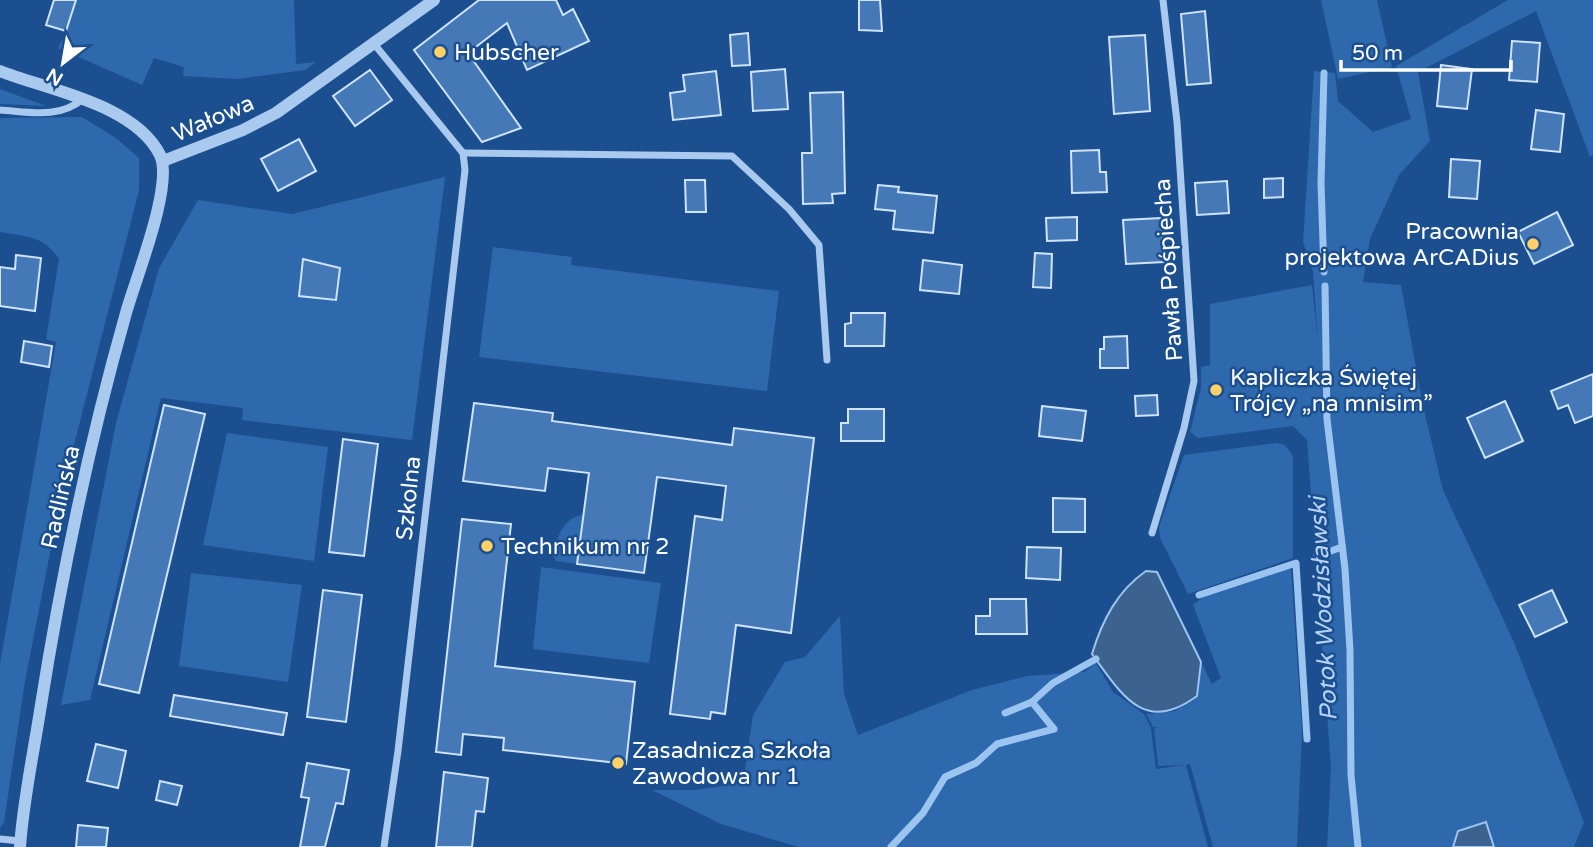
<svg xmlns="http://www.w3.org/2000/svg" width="1593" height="847" font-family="'Varela Round',sans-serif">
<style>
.green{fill:#2e69ad}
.water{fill:#3c6290;stroke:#9cc4f0;stroke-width:2}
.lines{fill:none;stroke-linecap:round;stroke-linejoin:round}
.stream{stroke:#9cc4f0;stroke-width:7}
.building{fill:#4478b7;stroke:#cfe3fa;stroke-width:2}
.minor{stroke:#a9c9ee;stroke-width:7}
.tertiary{stroke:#a9c9ee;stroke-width:12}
.poi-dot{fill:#ffd166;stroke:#1b4f8f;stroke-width:2.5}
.labels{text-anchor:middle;stroke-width:5;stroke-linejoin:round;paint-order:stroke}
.poi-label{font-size:23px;fill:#fff;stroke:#1b4f8f;text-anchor:start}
.street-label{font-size:23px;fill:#fff;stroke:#1b4f8f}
.water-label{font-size:24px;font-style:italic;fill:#b5d3f5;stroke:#1b4f8f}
</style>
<rect width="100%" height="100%" fill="#1b4f8f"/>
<g class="green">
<polygon points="71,0 294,0 296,64 316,62 305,70 237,79 183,76 184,67 154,58 142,85 58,48 66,31"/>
<polygon points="1321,0 1377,0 1392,67 1338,79"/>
<polygon points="1508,0 1593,0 1593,154 1590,157 1536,11 1418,72 1430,141 1399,175 1370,239 1363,282 1401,285 1423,406 1443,490 1513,640 1584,822 1574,847 1327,847 1331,768 1307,440 1293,426 1198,438 1190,432 1201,388 1201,367 1210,365 1210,304 1312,285 1318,342 1313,271 1303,242 1314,71 1335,73 1338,101 1373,132 1411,119 1396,66"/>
<polygon points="0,89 46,106 0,104"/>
<path d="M82,117L116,138L139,158V190L62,492L25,681L4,822L0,828V664L56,342L46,339L59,259C43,235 27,237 0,232V118Z"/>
<polygon points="445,177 412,440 242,420 243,408 161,398 90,700 61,705 116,423 159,268 198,200 292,214"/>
<polygon points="493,247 572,257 571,265 779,291 767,391 479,357"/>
<polygon points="227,433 328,447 314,561 203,545"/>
<polygon points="1276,443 1285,445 1293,456 1293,558 1188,594 1160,538 1159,527 1184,455"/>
<path d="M584,514L577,564L556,561L553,556C557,536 563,518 584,514Z"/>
<polygon points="541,567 661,583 649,663 533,649"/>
<polygon points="1291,567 1302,730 1297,847 1213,847 1190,764 1186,765 1208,847 798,847 721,824 652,790 695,790 743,783 753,715 785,662 805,657 840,616 844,694 858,735 972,690 1027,676 1084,672 1096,663 1113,692 1144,714 1151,728 1156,769 1184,765 1158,766 1154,728 1160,727 1153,727 1146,714 1175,711 1194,700 1201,662 1212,684 1221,678 1193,605 1207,594"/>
<polygon points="191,573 302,585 288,682 179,666"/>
</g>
<g class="water">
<path d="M1146,571L1157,572L1201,662L1197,696C1144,735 1122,695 1092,654C1102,621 1117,591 1146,571Z"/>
<polygon points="1486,822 1494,847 1453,847 1458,831"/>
</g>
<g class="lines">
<g class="stream">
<polyline points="1324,272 1321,183 1324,73"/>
<polyline points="1325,286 1327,419 1345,569 1350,650 1351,775 1358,847"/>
<polyline points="1317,556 1342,547"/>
<polyline points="1199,595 1296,563 1307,739"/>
<polyline points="1005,713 1032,702 1053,683 1096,659"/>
<polyline points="891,847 923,813 945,777 976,763 997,744 1054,729 1032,702"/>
</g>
</g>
<g class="building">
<polygon points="54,0 76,0 66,31 46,25"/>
<polygon points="479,0 556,0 563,15 573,9 589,41 527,70 507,23 468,53 521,128 482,142 414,50"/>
<polygon points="859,0 880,0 882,31 859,30"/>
<polygon points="1205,11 1211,83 1187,85 1181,14"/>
<polygon points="748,33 750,65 732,66 730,35"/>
<polygon points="1145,35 1150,111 1114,114 1109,37"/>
<polygon points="1512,41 1540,43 1537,82 1509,80"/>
<polygon points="1441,65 1472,69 1467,109 1437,106"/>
<polygon points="785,69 788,109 753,111 751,72"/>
<polygon points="370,70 392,100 355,126 333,96"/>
<polygon points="716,71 721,115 673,120 670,93 685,91 683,75"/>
<polygon points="843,92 845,193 832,194 833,203 803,204 802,153 812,153 810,93"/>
<polygon points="1536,110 1564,114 1560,152 1531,149"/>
<polygon points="299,139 316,171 278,191 261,159"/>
<polygon points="1099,150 1100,172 1106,172 1107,192 1072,193 1071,151"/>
<polygon points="1451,159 1480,161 1477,199 1449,197"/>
<polygon points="1283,178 1283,197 1264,198 1264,179"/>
<polygon points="685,180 705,180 706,212 686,212"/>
<polygon points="1227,181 1229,213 1197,215 1195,183"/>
<polygon points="878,185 899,187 898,192 937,196 933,233 893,229 895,211 875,209"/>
<polygon points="1557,212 1573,245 1534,264 1518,232"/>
<polygon points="1077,217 1077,240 1047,241 1046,218"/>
<polygon points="1161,218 1164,262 1126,264 1123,220"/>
<polygon points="1035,253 1052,254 1051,288 1033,287"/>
<polygon points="16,255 41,258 35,311 0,306 0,267 15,269"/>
<polygon points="303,259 340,268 336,300 299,296"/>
<polygon points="923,260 962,265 959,294 920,290"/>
<polygon points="851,313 885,313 884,346 845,346 845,324 851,323"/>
<polygon points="1127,336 1128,368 1100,368 1100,349 1104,349 1104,337"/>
<polygon points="24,341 52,346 49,367 21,362"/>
<polygon points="1593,374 1593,416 1575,423 1568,405 1558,409 1551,391"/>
<polygon points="1157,395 1158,415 1136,416 1135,396"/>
<polygon points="1505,401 1523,441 1485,458 1467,418"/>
<polygon points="474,403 553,413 552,421 732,445 734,428 814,438 791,633 736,625 725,714 711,712 710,719 670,714 695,516 722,520 726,486 657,477 644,573 577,564 589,473 548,468 545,491 463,481"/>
<polygon points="164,405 205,414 139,693 99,684"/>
<polygon points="1042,406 1086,411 1082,441 1039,436"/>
<polygon points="848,409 884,409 884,441 841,441 841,423 848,423"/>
<polygon points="343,439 378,444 364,556 329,552"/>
<polygon points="1053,498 1085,499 1085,532 1053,532"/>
<polygon points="462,519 511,524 495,666 635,682 626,764 503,750 504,738 463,734 461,755 436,752"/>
<polygon points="1027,547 1061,548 1060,580 1026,578"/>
<polygon points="323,590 362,595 346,722 307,717"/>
<polygon points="1552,590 1567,622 1535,637 1519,605"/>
<polygon points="990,599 1026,599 1027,634 976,634 976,616 990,616"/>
<polygon points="174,695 287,713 283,735 170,716"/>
<polygon points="96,744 126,751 118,788 87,781"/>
<polygon points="307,763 349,770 343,804 336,803 325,847 300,847 309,798 301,797"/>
<polygon points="444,772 488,778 484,812 476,811 472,847 436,847"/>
<polygon points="160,781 182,786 177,805 156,800"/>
<polygon points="78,825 108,828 106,847 76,847"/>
</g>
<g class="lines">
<g class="minor">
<polyline points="375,45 463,153 465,170 398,751 384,847"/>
<path d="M0,110C30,112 59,119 83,99"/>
<polyline points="463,153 732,156 789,209 819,245 827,360"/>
<polyline points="1152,533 1184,428 1194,381 1177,122 1163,0"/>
<polyline points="0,839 20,841"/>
</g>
<g class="tertiary">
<path d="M0,71C48,90 135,104 160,155C174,185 135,280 126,313C89,443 61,578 40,711C33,756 23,802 20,847"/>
<polyline points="163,161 243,130 276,113 434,0"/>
</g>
</g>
<g class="poi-dot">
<circle cx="440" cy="52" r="7"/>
<circle cx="1533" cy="244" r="7"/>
<circle cx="1216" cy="390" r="7"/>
<circle cx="487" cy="546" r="7"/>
<circle cx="618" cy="763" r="7"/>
</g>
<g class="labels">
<g class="poi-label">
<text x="454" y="60">Hubscher</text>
<text x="1519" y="239" text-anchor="end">Pracownia<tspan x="1519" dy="26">projektowa ArCADius</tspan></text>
<text x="1230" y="385">Kapliczka Świętej<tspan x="1230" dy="26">Trójcy „na mnisim”</tspan></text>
<text x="501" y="554">Technikum nr 2</text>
<text x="632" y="758">Zasadnicza Szkoła<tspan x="632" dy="26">Zawodowa nr 1</tspan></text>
</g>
<g class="street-label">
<text transform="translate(213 118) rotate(-23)" y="8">Wałowa</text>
<text transform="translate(1168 270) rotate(-94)" y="8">Pawła Pośpiecha</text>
<text transform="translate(60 497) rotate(-77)" y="8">Radlińska</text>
<text transform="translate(408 498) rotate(-84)" y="8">Szkolna</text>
</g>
<g class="water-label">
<text transform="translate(1323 609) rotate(-93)" y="8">Potok Wodzisławski</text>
</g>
</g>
<g transform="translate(63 63) rotate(211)" stroke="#1b4f8f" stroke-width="5" paint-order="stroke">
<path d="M0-5L12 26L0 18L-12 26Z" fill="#ffffff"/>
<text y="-10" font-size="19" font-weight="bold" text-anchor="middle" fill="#ffffff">N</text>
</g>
<path d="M1341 60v10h170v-10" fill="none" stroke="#ffffff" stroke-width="3.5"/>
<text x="1352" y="60" font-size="21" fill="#ffffff" stroke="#1b4f8f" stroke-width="5" paint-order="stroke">50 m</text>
</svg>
